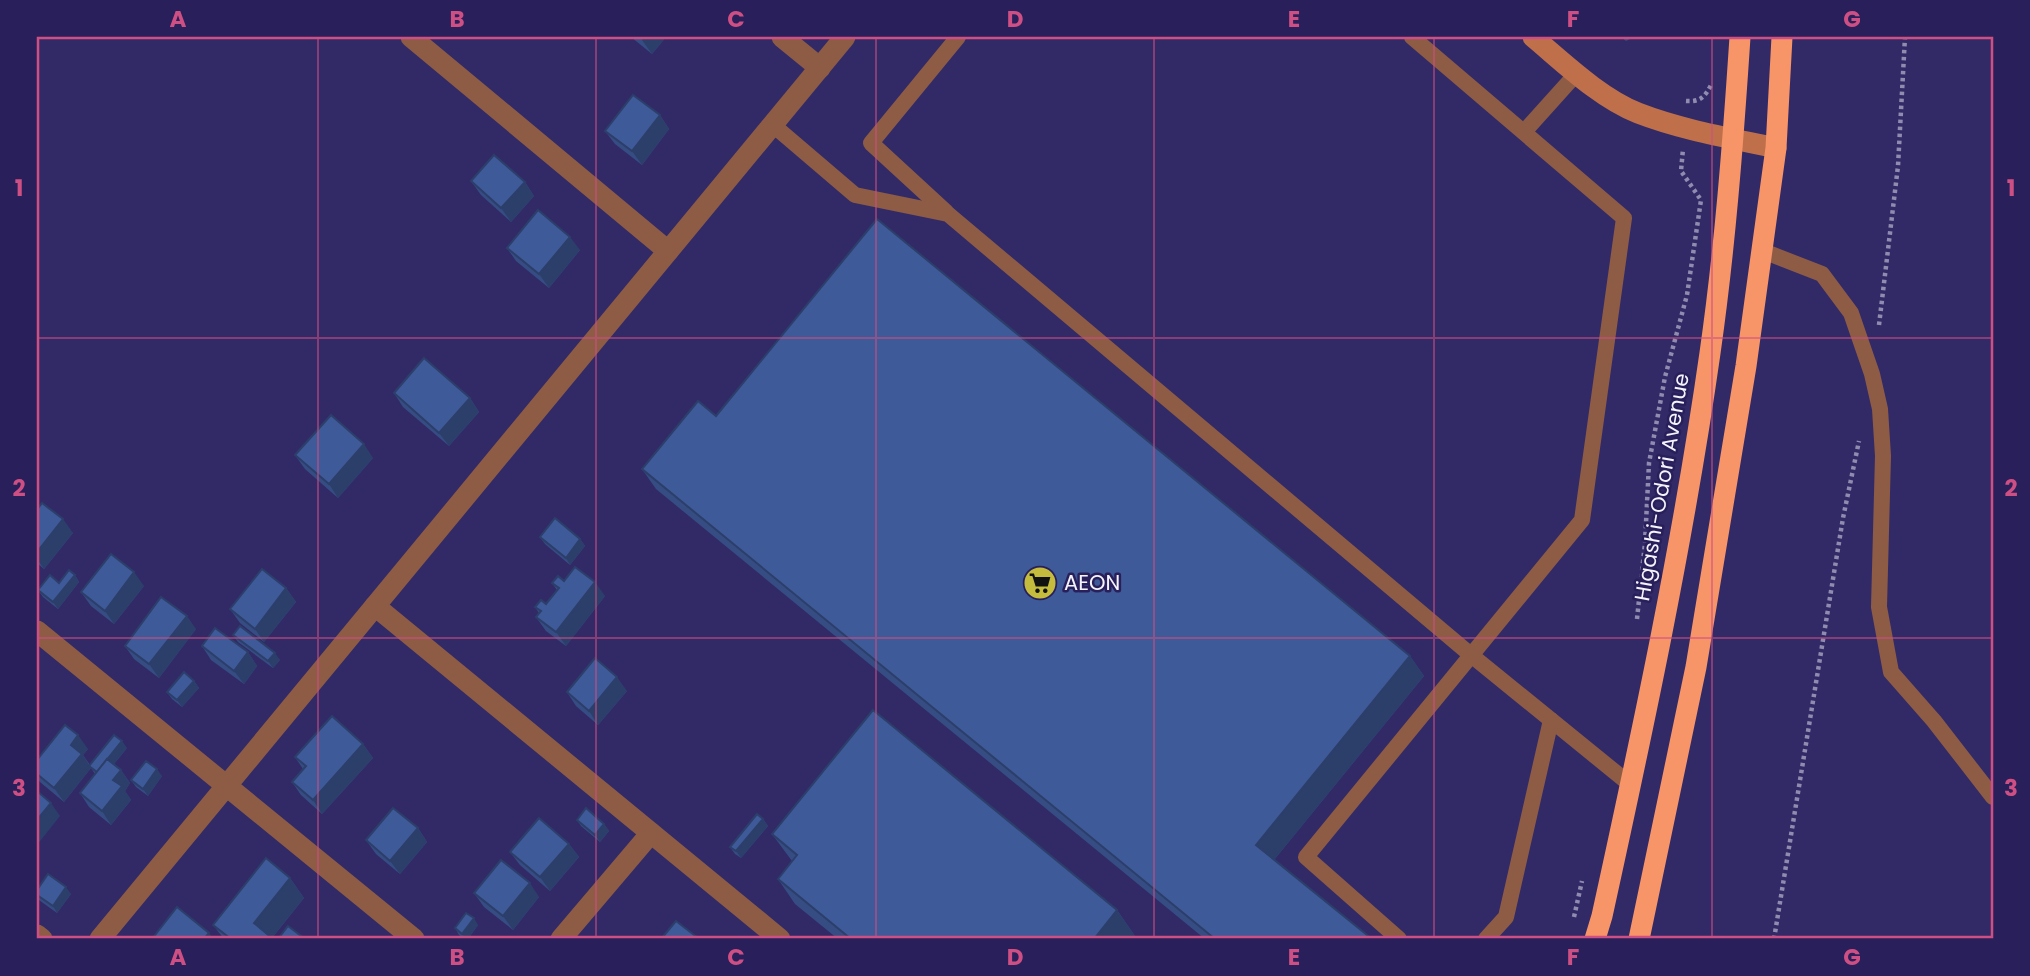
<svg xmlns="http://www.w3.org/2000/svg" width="2030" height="976" font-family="Poppins,sans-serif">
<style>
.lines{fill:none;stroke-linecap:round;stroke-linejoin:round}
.path{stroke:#908caf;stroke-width:4.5;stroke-dasharray:3.5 3.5;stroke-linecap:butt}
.lane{stroke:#8e5c45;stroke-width:16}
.street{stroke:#8e5c45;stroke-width:21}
.secondary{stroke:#bf704b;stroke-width:21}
.highway{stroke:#f89568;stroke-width:21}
.wall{fill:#364d84}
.shaded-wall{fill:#2c3f6b}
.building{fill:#3f5a99;stroke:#2c3f6b;stroke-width:2}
.grid{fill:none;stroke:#ce4f83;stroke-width:2;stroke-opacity:0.55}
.labels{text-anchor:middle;stroke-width:5;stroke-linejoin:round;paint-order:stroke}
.street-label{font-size:21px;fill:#f4f4fc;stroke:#281f5b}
.poi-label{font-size:21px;fill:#f4f4fc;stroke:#281f5b;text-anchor:start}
.neatline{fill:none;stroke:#ce4f83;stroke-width:2.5}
.grid-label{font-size:23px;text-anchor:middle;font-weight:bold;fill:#ce4f83}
</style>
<rect width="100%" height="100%" fill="#322a67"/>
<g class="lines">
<g class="path">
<path d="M1686,101C1700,102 1705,97 1711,85"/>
<polyline points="1879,325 1898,166 1905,37"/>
<polyline points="1637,619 1645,543 1649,463 1665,377 1687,295 1701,200 1681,171 1683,149"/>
<polyline points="1574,917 1582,881"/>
<polyline points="1774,939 1843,518 1859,441"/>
</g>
<g class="lane">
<polyline points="773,125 855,195 948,214 1471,655 1631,785"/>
<polyline points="1524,132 1577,73"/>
<polyline points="946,212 871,143 958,37"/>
<polyline points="1763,251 1822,274 1851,313 1872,374 1880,409 1883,456 1879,607 1891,672 1934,721 1993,797"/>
<polyline points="1399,939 1306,857 1582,520 1624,218 1412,37"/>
<polyline points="1486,939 1506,917 1551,720"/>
</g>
<g class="street">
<polyline points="411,37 668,251"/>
<polyline points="782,37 820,68"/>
<polyline points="375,606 780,939"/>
<polyline points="37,631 414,939"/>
<polyline points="37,935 42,939"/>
<polyline points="100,939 845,37"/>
<polyline points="561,939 651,833"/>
</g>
<path class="secondary" d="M1533,37C1564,63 1600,98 1638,113C1682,130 1730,138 1776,148"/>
<g class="highway">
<path d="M1595,939L1602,916C1643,729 1683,543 1710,353C1725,248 1733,143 1740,37"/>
<polyline points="1639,939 1696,667 1746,366 1776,148 1782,37"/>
</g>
</g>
<g class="wall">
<polygon points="631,37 666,37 652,54"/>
<polygon points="1621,37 1634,37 1626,41"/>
<polygon points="660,115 669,129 642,165 615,144 605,131"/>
<polygon points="471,181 525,182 534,196 511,222 481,195"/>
<polygon points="507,248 580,250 549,288 516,261"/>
<polygon points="394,393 470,398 479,412 449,446 403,407"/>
<polygon points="716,416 1410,656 1424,676 1274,860 1372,939 1205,939 656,489 642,469"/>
<polygon points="295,455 373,458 338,498 305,469"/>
<polygon points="37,509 73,533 44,569 37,563"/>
<polygon points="540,537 580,539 585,546 570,565 545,544"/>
<polygon points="75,575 79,582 58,609 43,597 38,590 59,583"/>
<polygon points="564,581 605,596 566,646 546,631 536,617 539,613 535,607 546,604 557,590 552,583"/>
<polygon points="144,586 114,624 91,606 81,592"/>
<polygon points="286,588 296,602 264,642 240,623 230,609"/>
<polygon points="196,629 159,678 134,659 125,646"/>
<polygon points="233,635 280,660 273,668 238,642"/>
<polygon points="202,646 248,652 257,666 244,684 211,660"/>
<polygon points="194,681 199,688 182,707 172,699 167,692"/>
<polygon points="627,691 598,725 576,706 567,692"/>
<polygon points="363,744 373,758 322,814 301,795 292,782 303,769 295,757"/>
<polygon points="127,748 114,764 121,770 130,783 125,791 131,800 111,825 89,807 80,793 95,774 91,768 64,802 40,782 37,778 37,760 88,749 83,755 90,765"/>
<polygon points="162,776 148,796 136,787 131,780"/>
<polygon points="763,819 768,826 741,858 735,854 730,847"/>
<polygon points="577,820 604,824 609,831 600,842 581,826"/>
<polygon points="418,828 427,842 400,874 376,854 366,840"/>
<polygon points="772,834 1117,910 1135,936 1132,939 838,939 795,904 778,879 792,861"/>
<polygon points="569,844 579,857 550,891 520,865 510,852"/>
<polygon points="290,878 304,898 272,938 273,939 224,939 213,925"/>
<polygon points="37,890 71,894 57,913 39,900 37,896"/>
<polygon points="474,893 539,897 513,930 484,907"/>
<polygon points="478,925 468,939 465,939 459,935 455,928"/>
</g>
<g class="shaded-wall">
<polygon points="645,37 666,37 652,54 642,40"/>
<polygon points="660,115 669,129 642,165 632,151"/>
<polygon points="525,182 534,196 511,222 501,208"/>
<polygon points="570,237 580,250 549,288 539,274"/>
<polygon points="470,398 479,412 449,446 439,433"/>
<polygon points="364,444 373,458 338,498 329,484"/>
<polygon points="63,519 73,533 44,569 37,559 37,552"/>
<polygon points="580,539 585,546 570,565 566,558"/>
<polygon points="134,572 144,586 114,624 105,611"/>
<polygon points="75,575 79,582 58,609 53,602"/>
<polygon points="595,582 605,596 566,646 556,632"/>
<polygon points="286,588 296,602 264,642 255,629"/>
<polygon points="187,616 196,629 159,678 149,664"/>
<polygon points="248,652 257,666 244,684 234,671"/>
<polygon points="275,653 280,660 273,668 268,661"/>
<polygon points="1410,656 1424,676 1270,865 1256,845"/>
<polygon points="617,677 627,691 598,725 589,711"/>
<polygon points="194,681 199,688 182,707 177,700"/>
<polygon points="78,735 88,749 83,755 91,768 89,766 91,768 64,802 54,788 71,745"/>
<polygon points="122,741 127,748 102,779 97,772"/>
<polygon points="363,744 373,758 322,814 313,800"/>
<polygon points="157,769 162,776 148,796 143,789"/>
<polygon points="121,770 130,783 125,791 131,800 111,825 102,811 113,780"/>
<polygon points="51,803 60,816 37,845 37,820"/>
<polygon points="763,819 768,826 741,858 736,851"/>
<polygon points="604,824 609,831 600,842 595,835"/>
<polygon points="418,828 427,842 400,874 390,861"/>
<polygon points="569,844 579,857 550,891 540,877"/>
<polygon points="290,878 304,898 271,939 254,923"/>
<polygon points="530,883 539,897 513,930 503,916"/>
<polygon points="66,887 71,894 57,913 53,906"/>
<polygon points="1117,910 1135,936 1132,939 1094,939"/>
<polygon points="474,918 478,925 468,939 466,939 462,934"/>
<polygon points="209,933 214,939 204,939"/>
</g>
<g class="building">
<polygon points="633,95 660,115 632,151 605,131"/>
<polygon points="494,155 525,182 501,208 471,181"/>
<polygon points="538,210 570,237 539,274 507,248"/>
<polygon points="877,219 1410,656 1256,845 1372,939 1215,939 642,469 698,401 716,416"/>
<polygon points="424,358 470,398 439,433 394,393"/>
<polygon points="331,415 364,444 329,484 295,455"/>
<polygon points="42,503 63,519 37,552 37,509"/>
<polygon points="555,518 580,539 566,558 540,537"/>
<polygon points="111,554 134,572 105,611 81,592"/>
<polygon points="575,567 595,582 556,632 536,617 541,611 535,607 541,600 546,604 559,588 552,583 558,576 564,581"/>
<polygon points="262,569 286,588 255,629 230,609"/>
<polygon points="69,570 75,575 53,602 38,590 50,575 59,583"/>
<polygon points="161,597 187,616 149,664 125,646"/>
<polygon points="240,626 275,653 268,661 233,635"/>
<polygon points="215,628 248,652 234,671 202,646"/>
<polygon points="595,658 617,677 589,711 567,692"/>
<polygon points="184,672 194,681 177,700 167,692"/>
<polygon points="873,710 1117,910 1094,939 851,939 778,879 797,855 772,834"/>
<polygon points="332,716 363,744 313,800 292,782 306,766 295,757"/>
<polygon points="65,725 78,735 71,745 82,754 54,788 37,774 37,760"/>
<polygon points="114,735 122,741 97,772 89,766"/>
<polygon points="107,759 121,770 113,780 122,786 102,811 80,793"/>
<polygon points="146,761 157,769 143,789 131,780"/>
<polygon points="37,791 51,803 37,820"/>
<polygon points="393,808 418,828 390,861 366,840"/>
<polygon points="586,808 604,824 595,835 577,820"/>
<polygon points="757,814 763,819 736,851 730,847"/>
<polygon points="539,818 569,844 540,877 510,852"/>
<polygon points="266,858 290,878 254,923 273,939 231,939 213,925"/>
<polygon points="501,860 530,883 503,916 474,893"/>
<polygon points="48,874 66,887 53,906 37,895 37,890"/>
<polygon points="177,907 209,933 204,939 152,939"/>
<polygon points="466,913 474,918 462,934 455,928"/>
<polygon points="676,921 698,938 697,939 661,939"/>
<polygon points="288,926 305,939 278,939"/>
</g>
<path class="grid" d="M318,37V939M596,37V939M876,37V939M1154,37V939M1434,37V939M1712,37V939M37,338H1993M37,638H1993"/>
<defs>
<symbol id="supermarket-disc" viewBox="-11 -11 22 22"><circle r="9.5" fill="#c5bc3d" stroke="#281f5b"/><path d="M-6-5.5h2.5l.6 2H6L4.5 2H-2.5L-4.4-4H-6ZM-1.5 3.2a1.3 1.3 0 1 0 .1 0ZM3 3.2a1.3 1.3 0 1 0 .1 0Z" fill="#111"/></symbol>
</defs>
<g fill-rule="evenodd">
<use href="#supermarket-disc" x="1021" y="564" width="38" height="38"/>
</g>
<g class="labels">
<g class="street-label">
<text transform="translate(1662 487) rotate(-80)" y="7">Higashi-Odori Avenue</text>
</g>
<g class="poi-label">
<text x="1064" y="590">AEON</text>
</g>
</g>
<rect width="2030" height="976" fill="none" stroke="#281f5b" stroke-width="77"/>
<rect x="38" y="38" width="1954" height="899" class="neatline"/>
<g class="grid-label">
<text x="178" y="27">A</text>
<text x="457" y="27">B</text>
<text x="736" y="27">C</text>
<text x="1015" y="27">D</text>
<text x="1294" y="27">E</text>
<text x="1573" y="27">F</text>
<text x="1852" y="27">G</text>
<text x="19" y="196">1</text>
<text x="2011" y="196">1</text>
<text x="19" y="496">2</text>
<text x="2011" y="496">2</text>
<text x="19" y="796">3</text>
<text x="2011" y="796">3</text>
<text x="178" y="965">A</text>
<text x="457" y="965">B</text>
<text x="736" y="965">C</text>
<text x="1015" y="965">D</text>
<text x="1294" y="965">E</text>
<text x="1573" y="965">F</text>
<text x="1852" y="965">G</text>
</g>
</svg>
